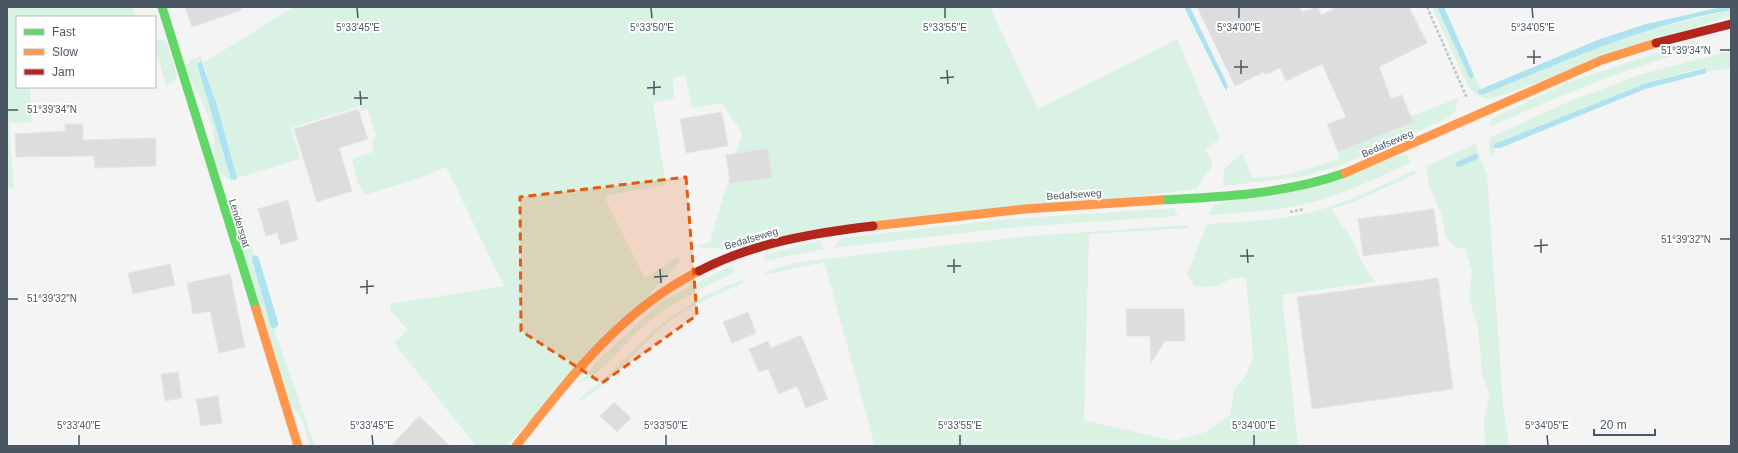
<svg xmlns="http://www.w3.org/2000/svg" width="1738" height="453" font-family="Arial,sans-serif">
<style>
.green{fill:#d9f2e3}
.water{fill:#aee2f0}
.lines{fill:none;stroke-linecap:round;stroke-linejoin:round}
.stream{stroke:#aee2f0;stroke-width:6}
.building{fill:#ddddde;stroke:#e5e6e7}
.path{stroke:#bcc7c4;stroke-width:2.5;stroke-dasharray:3 2;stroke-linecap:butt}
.fast{stroke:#63d668;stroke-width:9}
.slow{stroke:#ff974d;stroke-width:9}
.jam{stroke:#b3261e;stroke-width:9}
.marked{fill:#e8590c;fill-opacity:0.2;stroke:#e8590c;stroke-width:3;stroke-dasharray:8 5;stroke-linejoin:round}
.ticks{fill:none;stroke:#4a5661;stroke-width:1.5}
.labels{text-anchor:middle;stroke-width:4;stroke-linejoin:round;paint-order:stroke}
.street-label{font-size:10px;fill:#4a5661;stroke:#fff}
.ticks-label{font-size:10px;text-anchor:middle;fill:#4a5661;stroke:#fff;stroke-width:4;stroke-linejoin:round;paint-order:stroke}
</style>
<rect width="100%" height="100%" fill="#f4f4f4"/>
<g class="green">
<polygon points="7,7 133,7 136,17 17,17 17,87 30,87 32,122 9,123 14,188 7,189"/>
<path d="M294,7H990L1038,109L1177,39L1220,139L1205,149L1212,162V166L1196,189L724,249L697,247L698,245L710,242L742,133L722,103L692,108L685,75L673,78L674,98L653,103L666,185L604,196L645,278L680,256L679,263L506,446H476L394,343L408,330L391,311L390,304L504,286L446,167L417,179L364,195L358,183L352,159L373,152L372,140L376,136L368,109L361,111L359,106L291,128L300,159L237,178L216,102L203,63H198L231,179L233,180L232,182L216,170C213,159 215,148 214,137C211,115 195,88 185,68L192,59L201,56L203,63Z"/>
<path d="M1432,7H1437L1469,77L1474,78V76L1481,89L1478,91L1480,94L1609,43L1648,30L1731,10V15L1491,99C1480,98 1475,95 1468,86Z"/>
<polygon points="160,39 167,42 177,77 171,83 166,85 155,45 155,40"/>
<path d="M1694,40L1705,47C1628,66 1562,95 1490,127L1491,119L1567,83Z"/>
<polygon points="1731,51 1731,68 1707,72 1705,68 1697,69 1647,83 1497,143 1494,153 1490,156 1489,138 1568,102 1642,74"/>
<polygon points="1459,98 1455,111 1448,118 1339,166 1301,177 1223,186 1224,169 1242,153 1253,178 1287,175 1339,159 1338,152 1413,122 1411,116"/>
<polygon points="1475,144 1487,176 1503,404 1509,446 1486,446 1485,444 1484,422 1489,395 1482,374 1478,328 1469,297 1472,272 1465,248 1456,248 1446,236 1441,214 1428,182 1427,166"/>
<path d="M1407,154L1410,163C1381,176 1351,191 1320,200C1284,211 1246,212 1209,215L1214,205Z"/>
<path d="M1415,170L1416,174L1349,204L1331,209L1352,239L1361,261L1375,282L1282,295L1298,446H875L824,262L765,275L767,271L795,263L823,259L1030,236L1189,225V228L1089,234L1084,420L1174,441L1206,432L1230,415L1234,390L1247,374L1253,355L1246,278H1232L1217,286L1195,287L1187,274L1207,224C1241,222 1275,221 1307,213C1345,204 1380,186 1415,170Z"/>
<polygon points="240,208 254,255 252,258 271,327 274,329 315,446 310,446 301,417 287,401 231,217"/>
<polygon points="1174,208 1178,216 1016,227 833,248 837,242 842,238 1007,219"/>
<polygon points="820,240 824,249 764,261 765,255"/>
<path d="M727,268H733L735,272C698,290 662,307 633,336C622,347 595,380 580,383L596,362L662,301Z"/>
<path d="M741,280L745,283C716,294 685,308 661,328C642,345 597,397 576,402L607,376L652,331L677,313L704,296Z"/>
</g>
<g class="water">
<polygon points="1184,7 1190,7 1228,86 1226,91"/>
<polygon points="1437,7 1444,7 1474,75 1472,79 1469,77"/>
<path d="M1722,7H1731V10C1644,25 1565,61 1484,94H1478V91L1481,89L1600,39L1646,24Z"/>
<polygon points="201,62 202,63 216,102 237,178 235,180 231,179 198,67 198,63"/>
<polygon points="1706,68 1706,73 1645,89 1500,148 1495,148 1493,146 1497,143 1647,83"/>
<polygon points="254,255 258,256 278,322 278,326 274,329 271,327 253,263 252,258"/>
</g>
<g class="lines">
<polyline class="stream" points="1459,164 1475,157"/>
</g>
<g class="building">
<polygon points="185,7 241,7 242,10 192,27"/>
<polygon points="1197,7 1299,7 1302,12 1318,7 1321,15 1338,7 1409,7 1427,43 1379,67 1391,99 1402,95 1413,122 1338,152 1327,124 1346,117 1322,64 1286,81 1280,68 1265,75 1264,72 1235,86"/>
<polygon points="358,109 368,139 339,148 352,191 317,202 294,129"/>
<polygon points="722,112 728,146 686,153 680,119"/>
<polygon points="65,124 83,124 83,140 156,138 156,166 95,168 94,156 16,157 15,134 65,131"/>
<polygon points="768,148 772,178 730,183 726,155"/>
<polygon points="288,200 298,240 281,245 277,233 266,236 258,209"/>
<polygon points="1434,209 1439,246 1363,256 1358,219"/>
<polygon points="170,264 175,285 133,294 128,273"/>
<polygon points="230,274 245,347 219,353 210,311 193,314 187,283"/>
<polygon points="1438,278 1453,389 1312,409 1297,297"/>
<polygon points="1126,309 1184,309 1185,341 1165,341 1151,363 1150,336 1127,336"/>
<polygon points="748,312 756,333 732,343 723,322"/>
<polygon points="801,335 828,399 806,408 797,386 779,394 768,369 759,372 749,349 768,341 771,348"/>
<polygon points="178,372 182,398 165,401 161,374"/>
<polygon points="218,396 222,423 201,426 196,399"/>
<polygon points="614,402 631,418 617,432 600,416"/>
<polygon points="419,416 450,446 391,446"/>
</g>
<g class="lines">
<g class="path">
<polyline points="1427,7 1467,98"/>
<polyline points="1290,212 1304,209"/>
</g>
<g class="fast">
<polyline points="162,7 256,309"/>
<path d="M1160,200C1223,197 1285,194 1345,173"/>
</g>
<g class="slow">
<polyline points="1345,173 1602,60 1656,43"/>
<polyline points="873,226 1025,209 1160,200"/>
<polyline points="256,309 298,446"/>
<path d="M516,446C569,379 621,310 699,271"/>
</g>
<g class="jam">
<polyline points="1656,43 1731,24"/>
<path d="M699,271C753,243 813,233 873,226"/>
</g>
</g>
<path class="marked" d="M686,177L697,315L602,383L521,331L520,197Z"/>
<path class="ticks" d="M357,8L358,18M651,8L652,18M945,8V18M1239,8V18M1532,8L1533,18M1534,50V64M1720,50H1730M1527,57H1541M1241,60V74M1234,67H1248M947,70L948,84M940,78L954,77M654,81V95M647,88L661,87M360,91L361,105M354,98H368M8,110H18M1541,239V253M1720,239H1730M1534,246L1548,245M1247,249L1248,263M1240,256H1254M954,259V273M947,266H961M660,269L661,283M654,277L668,276M367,280V294M360,287L374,286M8,299H18M79,435V445M372,435L373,445M666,435V445M960,435V445M1254,435V445M1547,435L1548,445"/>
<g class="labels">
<g class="street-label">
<text transform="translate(1387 143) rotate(-24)" y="4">Bedafseweg</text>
<text transform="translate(1074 194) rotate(-4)" y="4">Bedafseweg</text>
<text transform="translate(240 223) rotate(73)" y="4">Lendersgat</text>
<text transform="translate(751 238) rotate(-17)" y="4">Bedafseweg</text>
</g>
</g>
<g class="ticks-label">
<text x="358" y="31">5°33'45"E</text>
<text x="652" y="31">5°33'50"E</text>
<text x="945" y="31">5°33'55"E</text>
<text x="1239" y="31">5°34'00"E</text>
<text x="1533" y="31">5°34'05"E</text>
<text x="1686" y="54">51°39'34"N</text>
<text x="52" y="113">51°39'34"N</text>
<text x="1686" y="243">51°39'32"N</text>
<text x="52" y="302">51°39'32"N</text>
<text x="79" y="429">5°33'40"E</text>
<text x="372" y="429">5°33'45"E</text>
<text x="666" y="429">5°33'50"E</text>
<text x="960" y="429">5°33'55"E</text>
<text x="1254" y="429">5°34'00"E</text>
<text x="1547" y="429">5°34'05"E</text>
</g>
<rect width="1738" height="453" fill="none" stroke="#4a5661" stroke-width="16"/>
<rect x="16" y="16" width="140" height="72" fill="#ffffff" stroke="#b7bbc0"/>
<rect x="24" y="29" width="20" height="6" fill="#63d668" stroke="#b7bbc0"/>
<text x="52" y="36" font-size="12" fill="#4a5661">Fast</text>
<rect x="24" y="49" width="20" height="6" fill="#ff974d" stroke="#b7bbc0"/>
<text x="52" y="56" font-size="12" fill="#4a5661">Slow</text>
<rect x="24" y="69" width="20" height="6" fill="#b3261e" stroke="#b7bbc0"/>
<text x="52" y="76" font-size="12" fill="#4a5661">Jam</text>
<path d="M1594 429v6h61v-6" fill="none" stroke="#4a5661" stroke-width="2"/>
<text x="1600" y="429" font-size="12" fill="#4a5661" stroke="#ffffff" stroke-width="3" paint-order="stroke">20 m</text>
</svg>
